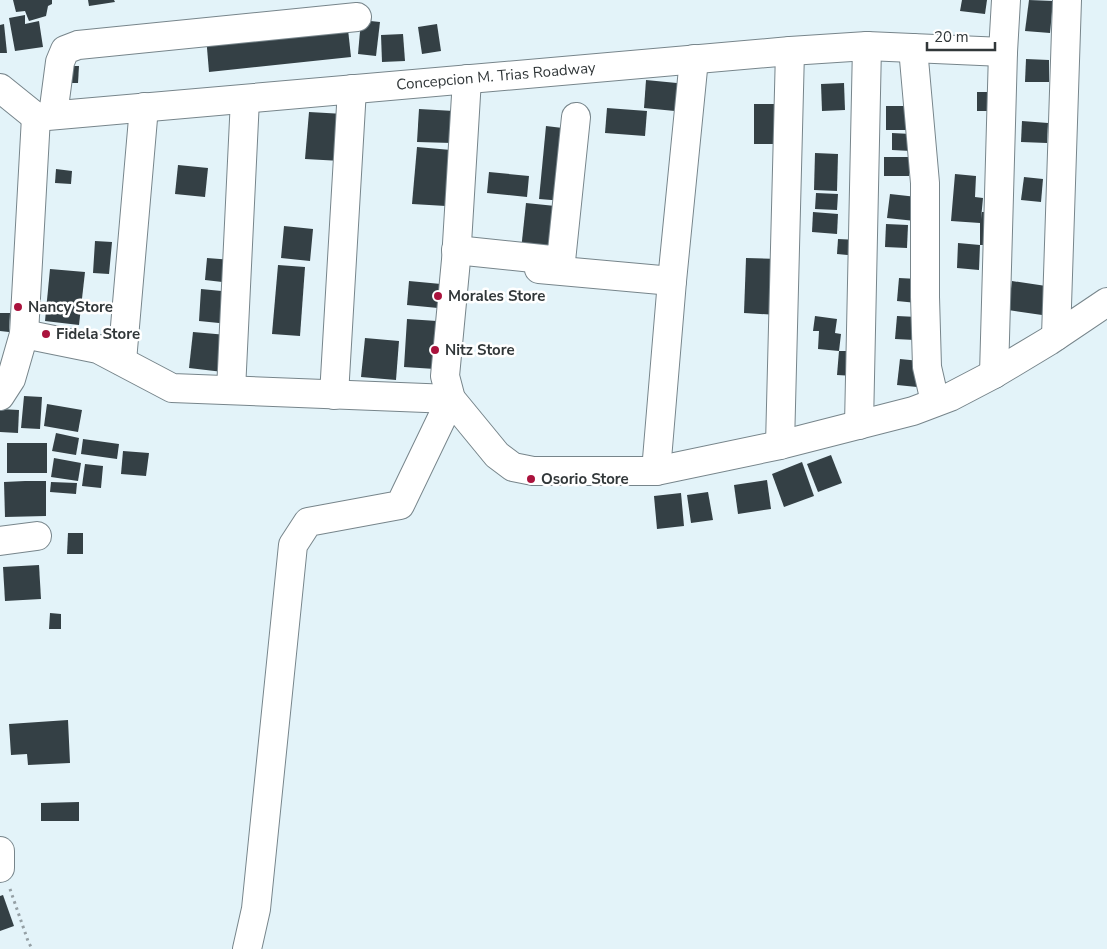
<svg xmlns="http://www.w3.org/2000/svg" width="1107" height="949" font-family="'Nunito Sans',sans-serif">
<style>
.building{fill:#344045}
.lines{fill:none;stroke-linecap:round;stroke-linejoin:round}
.minor-casing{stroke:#77858b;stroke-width:30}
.path{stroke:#949fa4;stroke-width:3;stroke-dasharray:2.5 4;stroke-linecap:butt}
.minor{stroke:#fff;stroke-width:28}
.poi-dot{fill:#aa133d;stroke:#fff;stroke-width:2}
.labels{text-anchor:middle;stroke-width:5;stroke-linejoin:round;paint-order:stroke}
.street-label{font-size:15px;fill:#313739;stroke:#fff}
.poi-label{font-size:15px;font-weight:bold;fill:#313739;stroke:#fff;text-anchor:start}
</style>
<rect width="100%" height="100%" fill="#e3f3f9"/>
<g class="building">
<polygon points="13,0 52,0 52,4 48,6 46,16 29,21 25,11 16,12"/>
<polygon points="88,0 114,0 115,2 89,6"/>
<polygon points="962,0 987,0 985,14 960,11"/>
<polygon points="1029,0 1053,1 1050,33 1025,31"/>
<polygon points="25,15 25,24 39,21 43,47 15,51 9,18"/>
<polygon points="347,20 351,57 209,72 206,36"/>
<polygon points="361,20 380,22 376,56 358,54"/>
<polygon points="4,24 7,53 0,53 0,25"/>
<polygon points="437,24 441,51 422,54 418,27"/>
<polygon points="403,34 405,61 382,62 381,35"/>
<polygon points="1026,59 1049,60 1049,82 1025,82"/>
<polygon points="69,66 79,66 78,83 69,83"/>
<polygon points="646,80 687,84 685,112 644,108"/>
<polygon points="844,83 845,110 822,111 821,84"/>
<rect x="977" y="92" width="20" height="19"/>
<rect x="754" y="104" width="30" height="40"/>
<rect x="886" y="106" width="22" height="24"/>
<polygon points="607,108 647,111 645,136 605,133"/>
<polygon points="419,109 454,111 452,143 417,142"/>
<polygon points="309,112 344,114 341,161 305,159"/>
<polygon points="1022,121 1048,123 1047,143 1021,142"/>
<polygon points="546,126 571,129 564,201 539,199"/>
<polygon points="892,133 911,134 911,151 892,150"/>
<polygon points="417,147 451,150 446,206 412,204"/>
<polygon points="815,153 838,154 837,191 814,190"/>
<rect x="884" y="157" width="25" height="19"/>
<polygon points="178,165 208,168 205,197 175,194"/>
<polygon points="56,169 72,171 71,184 55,183"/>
<polygon points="489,172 529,176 527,197 487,193"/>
<polygon points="955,174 976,176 975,197 983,198 981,219 982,212 995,212 992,245 980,245 979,270 957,268 958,243 980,245 980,223 951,221"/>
<polygon points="1024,177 1043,179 1041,202 1021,200"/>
<polygon points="816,193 838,194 837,210 815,209"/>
<polygon points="890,194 917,197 915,221 887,218"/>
<polygon points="526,203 565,207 560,254 521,250"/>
<polygon points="813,212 838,214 837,234 812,232"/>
<polygon points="886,224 908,225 907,248 885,247"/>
<polygon points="284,226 313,229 310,261 281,258"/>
<polygon points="838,239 859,240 858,256 837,254"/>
<polygon points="95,241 112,242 109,274 93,273"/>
<polygon points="207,258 233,260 231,283 205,280"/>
<polygon points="746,258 780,259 778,315 744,313"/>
<polygon points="278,265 305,267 300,336 272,334"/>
<polygon points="50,269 85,272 79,325 45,321"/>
<polygon points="899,278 918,279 917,303 897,301"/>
<polygon points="409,281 441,284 438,308 407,305"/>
<polygon points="1012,281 1046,286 1042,315 1008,310"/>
<polygon points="201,289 232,292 229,324 199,321"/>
<polygon points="0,313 10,313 9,332 0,331"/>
<polygon points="815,316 837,319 835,333 841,334 839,351 818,349 819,331 813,331"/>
<polygon points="897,316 917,317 915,340 895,339"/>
<polygon points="407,319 437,321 435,369 404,367"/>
<polygon points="193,332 227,335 223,372 189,368"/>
<polygon points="365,338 399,341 396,380 361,377"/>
<polygon points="839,351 856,351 854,376 837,375"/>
<polygon points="900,359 920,361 917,387 897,385"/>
<polygon points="24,396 42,397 40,429 21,428"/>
<polygon points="47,404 82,410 78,432 44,426"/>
<polygon points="0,409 19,410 18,433 0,432"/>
<polygon points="56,433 79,438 76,455 52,451"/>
<polygon points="83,439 119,444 117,459 81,454"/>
<rect x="7" y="443" width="40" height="30"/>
<polygon points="123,451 149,453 146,476 121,474"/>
<polygon points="831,455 842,483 818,492 807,464"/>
<polygon points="54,458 81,463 78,481 51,477"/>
<polygon points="802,462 814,496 784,507 772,474"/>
<polygon points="85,464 103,466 101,488 82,486"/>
<polygon points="767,480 771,509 738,514 734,485"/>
<polygon points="25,481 46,481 46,516 5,517 4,482"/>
<polygon points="51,482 77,483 76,494 50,492"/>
<polygon points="708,492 713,520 691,523 687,495"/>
<polygon points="681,493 684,526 657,529 654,496"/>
<polygon points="68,533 83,533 83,554 67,554"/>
<polygon points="39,565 41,599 5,601 3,567"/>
<polygon points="50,613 61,614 61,629 49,629"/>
<polygon points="68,720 70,763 28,765 27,754 11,755 9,724"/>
<polygon points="79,802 79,821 41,821 41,803"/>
<polygon points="3,895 14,926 0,931 0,896"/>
</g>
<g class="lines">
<defs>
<g id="minor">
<polyline points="913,48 925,183 925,297 927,367 935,402"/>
<polyline points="467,79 456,260 445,376 451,399 497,455 513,467 533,471 656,471 780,445 913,411 950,397 994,374 1049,341 1107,302"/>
<polyline points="0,88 36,117 790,51 867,46 1003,52"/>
<polyline points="53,115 60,62 65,50 78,45 357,17"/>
<polyline points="456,250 561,261 576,117"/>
<polyline points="539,269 672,281"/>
<polyline points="24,334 98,349 172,388 451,399"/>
<polyline points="1056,336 1067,0"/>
<polyline points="122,361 144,107"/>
<polyline points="994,374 1003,52 1006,0"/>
<polyline points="231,390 245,99"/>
<polyline points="334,395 352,89"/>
<polyline points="0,396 11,379 24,334 36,117"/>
<polyline points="859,425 867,46"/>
<polyline points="780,445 790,51"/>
<polyline points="656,471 672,281 694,59"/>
<polyline points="0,541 37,536"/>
<polyline points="0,851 0,868"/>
<polyline points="247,949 256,909 293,545 308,522 400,505 451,399"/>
</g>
</defs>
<use href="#minor" class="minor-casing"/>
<polyline class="path" points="10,889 28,941 32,949"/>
<use href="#minor" class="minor"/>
</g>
<g class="poi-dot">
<circle cx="438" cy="296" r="5"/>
<circle cx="18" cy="307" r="5"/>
<circle cx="46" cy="334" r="5"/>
<circle cx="435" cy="350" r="5"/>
<circle cx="531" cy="479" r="5"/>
</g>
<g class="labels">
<g class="street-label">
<text transform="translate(496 76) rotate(-5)" y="5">Concepcion M. Trias Roadway</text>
</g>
<g class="poi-label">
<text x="448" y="301">Morales Store</text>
<text x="28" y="312">Nancy Store</text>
<text x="56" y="339">Fidela Store</text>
<text x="445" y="355">Nitz Store</text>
<text x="541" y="484">Osorio Store</text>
</g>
</g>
<path d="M927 42v8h68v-8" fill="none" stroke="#313739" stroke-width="2.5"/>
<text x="934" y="42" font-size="15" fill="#313739" stroke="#ffffff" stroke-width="4" paint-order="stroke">20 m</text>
</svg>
